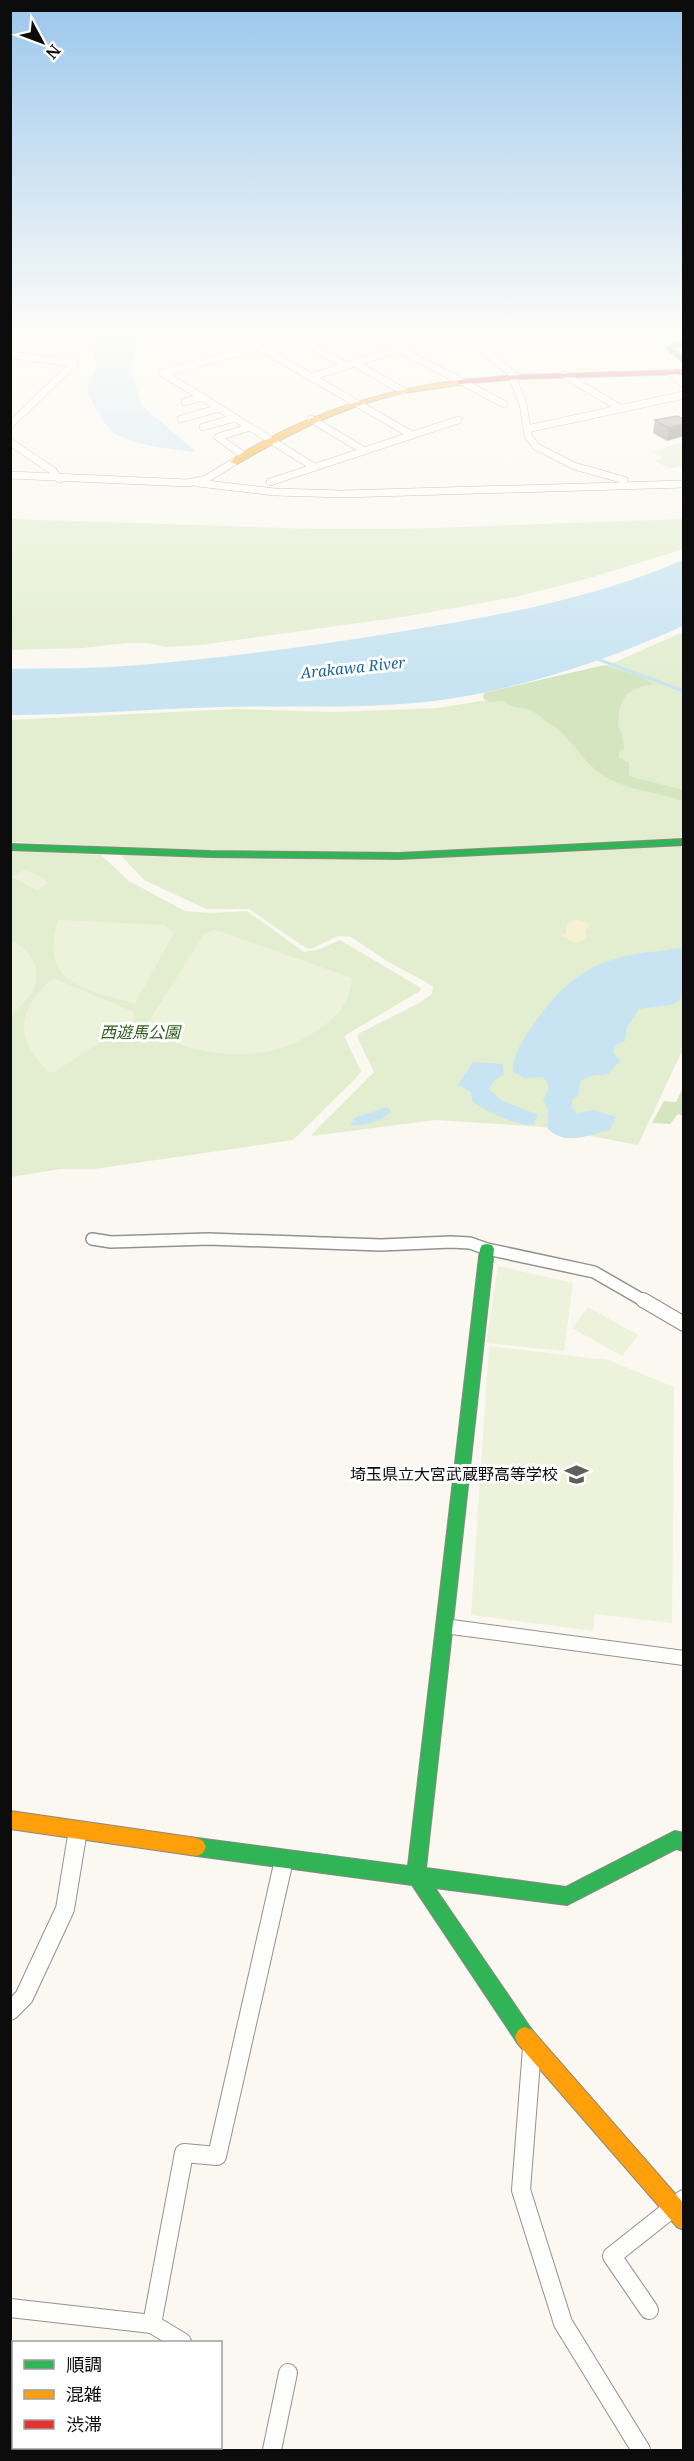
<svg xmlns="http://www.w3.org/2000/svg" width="694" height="2461" font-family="'Noto Serif','Noto Sans JP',serif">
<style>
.green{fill:#e3eed1}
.forest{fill:#d4e5c0}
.sand{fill:#f8f0d3}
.cemetery{fill:#e5ead5}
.pitch{fill:#edf2db}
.water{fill:#c8e4f2}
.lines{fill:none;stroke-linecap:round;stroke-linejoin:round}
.stream{stroke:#c8e4f2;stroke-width:3}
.street-far3-casing{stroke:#93928f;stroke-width:8}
.street-far2-casing{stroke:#93928f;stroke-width:14}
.street-far1-casing{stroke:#93928f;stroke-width:16}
.street-casing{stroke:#93928f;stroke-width:20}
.fast-casing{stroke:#8a8985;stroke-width:2}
.slow-casing{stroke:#8a8985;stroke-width:2}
.jam-casing{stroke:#8a8985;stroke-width:2}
.street-far3{stroke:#fefefd;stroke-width:7}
.street-far2{stroke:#fefefd;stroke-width:11}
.street-far1{stroke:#fefefd;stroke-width:14}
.street{stroke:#fefefd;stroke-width:18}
.fast{fill:#30b455;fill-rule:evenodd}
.slow{fill:#ff9f0a;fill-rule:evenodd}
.jam{fill:#e5322d;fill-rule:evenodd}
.wall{fill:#868481}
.shaded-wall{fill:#6d6c69}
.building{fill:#9c9a96;stroke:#6d6c69;stroke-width:1.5}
.labels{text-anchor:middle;stroke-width:6;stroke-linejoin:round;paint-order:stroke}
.far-water-label{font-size:15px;font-style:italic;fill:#1c6397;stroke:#fff}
.park-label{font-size:16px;font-style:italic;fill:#2e6020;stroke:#fff}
.poi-label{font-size:16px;fill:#0c0c0c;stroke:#fff;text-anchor:end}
</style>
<rect width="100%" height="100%" fill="#faf8f0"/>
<g class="green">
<polygon points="11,519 314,529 402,529 683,519 684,549 586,579 515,597 402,617 201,645 166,647 147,643 126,643 83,648 11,650"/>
<polygon points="683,632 683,1049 638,1145 543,1127 435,1120 312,1136 312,1134 374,1072 357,1037 358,1034 421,1002 432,994 433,986 387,961 351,937 338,936 311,949 306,948 249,909 206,909 144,880 113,847 11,842 11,720 235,709 336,712 438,708 511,696 588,674"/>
<polygon points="10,850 101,855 129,881 185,911 211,913 247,911 304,952 317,950 340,940 421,988 420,991 344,1036 361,1071 359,1075 293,1140 94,1169 61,1169 11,1177"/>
</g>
<g class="forest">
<path d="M604,665L642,677L653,684C625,690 619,697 618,726L621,731L624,748L619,752V757L629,763V776L683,790V801C656,791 626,791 601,774C581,760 570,735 549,723C543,719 535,712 530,710C520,706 513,710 505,701L490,702L483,698L484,693Z"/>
<polygon points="683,1088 683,1116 678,1114 670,1124 652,1123 664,1101 676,1102"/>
</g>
<polygon class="sand" points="576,919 586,922 589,926 585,931 587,937 577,943 561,936 566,933 567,924"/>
<polygon class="cemetery" points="683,442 683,465 671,469 655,461 663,458 651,452"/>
<g class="pitch">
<polygon points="26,869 49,883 37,891 13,877"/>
<path d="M58,920L165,925L174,933L135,1004C86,989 39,986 58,920Z"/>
<path d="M216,930L352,978C348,1005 341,1013 319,1029C266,1067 199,1058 144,1029L205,933Z"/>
<path d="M13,941C48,962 41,993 11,1014L10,943Z"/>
<path d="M53,978L134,1012L133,1020L56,1071L50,1073C13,1039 17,1010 53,978Z"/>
<polygon points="498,1266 573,1283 564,1351 486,1343"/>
<polygon points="588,1307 638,1335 622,1356 572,1328"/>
<polygon points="489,1346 608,1360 674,1387 672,1623 595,1614 593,1631 471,1615"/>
</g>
<g class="water">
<path d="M90,332H134L137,347L132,372L141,405L195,451L191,452C169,448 121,445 107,426C99,416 92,402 87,389L97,366Z"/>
<path d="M683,560V626C601,663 504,695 414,703C349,709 284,705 219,707C150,709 80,715 11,715V669C53,668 95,669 138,665C225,658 312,646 399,632C496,616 593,599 683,560Z"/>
<path d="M683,947V998L671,1005L639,1009L627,1027L625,1041L615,1046L613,1052L620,1061L608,1074L590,1076L580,1081L578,1096L572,1100V1107L577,1113L594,1110L616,1117L610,1130C589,1135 565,1146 548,1129V1110L543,1100L548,1090L547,1082L543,1077L525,1078L513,1072C513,1052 525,1037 536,1021C565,980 591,961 642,953C656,951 670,950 683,947Z"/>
<path d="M475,1062L503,1064L504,1074L495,1080L489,1089L501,1100L538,1115L534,1124C521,1129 484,1110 472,1101L471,1092L458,1085L472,1063Z"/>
<path d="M388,1107L391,1111C383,1121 363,1127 350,1125L356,1117Z"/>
</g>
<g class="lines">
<polyline class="stream" points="597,659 684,691"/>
<defs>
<g id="street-far3">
<polyline points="233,332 412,435"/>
<polyline points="287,332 345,365"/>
<polyline points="367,332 504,404"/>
<polyline points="461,332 516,377"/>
<polyline points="645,332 667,347"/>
<polyline points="10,355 74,363"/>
<polyline points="354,363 403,391"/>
<polyline points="163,373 314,467"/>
<polyline points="163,373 258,347"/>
<polyline points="671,373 684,384"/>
<polyline points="564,375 622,409"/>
<polyline points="311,377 453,332"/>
<polyline points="512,377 523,404 528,436 537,447 574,466 624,480"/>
<polyline points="185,402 202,397"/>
<polyline points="181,419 219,408"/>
<polyline points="311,419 363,450"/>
<polyline points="10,425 74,363"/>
<polyline points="203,427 235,418"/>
<polyline points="527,429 684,395"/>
<polyline points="10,442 53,471 59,479"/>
<polyline points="244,456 218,437 250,427"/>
<polyline points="10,475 188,483 206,479 234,462"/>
<polyline points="270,482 458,420"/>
<polyline points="198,483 275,492 343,494 684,484"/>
</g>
<polyline id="street-far2" points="92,1239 111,1242 208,1239 381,1245 451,1242 470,1243 487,1249 594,1272 646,1302"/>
<g id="street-far1">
<polyline points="643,1300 684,1324"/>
<polyline points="444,1626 684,1658"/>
</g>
<g id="street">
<polyline points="10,2011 24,1997 65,1909 78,1830"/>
<polyline points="532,2048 521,2190 563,2323 641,2450"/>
<polyline points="10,2308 152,2324"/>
<polyline points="649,2310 612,2256 684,2199"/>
<polyline points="182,2342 152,2324 184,2153 217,2156 284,1860"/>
<polyline points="192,2448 194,2450"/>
<polyline points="272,2450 288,2373"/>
</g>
<g id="fast">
<polygon points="684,341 684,345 672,348 684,357 684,363 664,347"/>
<polygon points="684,839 684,845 399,859 210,857 10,850 10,844 210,851 399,853"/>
<polygon points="487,1244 492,1245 494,1249 426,1868 566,1887 669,1834 675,1831 684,1833 684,1851 676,1849 567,1905 435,1888 532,2030 535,2037 532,2044 525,2047 518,2044 412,1885 197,1856 191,1853 188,1847 191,1841 197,1838 408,1866 480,1249 482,1245"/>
</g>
<g id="slow">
<path d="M460,380L464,382L463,384C441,388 420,390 398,394C340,408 288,434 237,464L230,462C241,452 257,445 270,438C330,406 393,389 460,380Z"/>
<polygon points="10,1811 197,1838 203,1841 206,1847 203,1853 197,1856 10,1829"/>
<polygon points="525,2027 532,2030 684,2204 684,2230 677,2227 518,2044 515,2037 518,2030"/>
</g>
<polygon id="jam" points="684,370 684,374 519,379 460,384 456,382 460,380 519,375"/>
</defs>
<use href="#street-far3" class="street-far3-casing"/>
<use href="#street-far2" class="street-far2-casing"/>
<use href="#street-far1" class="street-far1-casing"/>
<use href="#street" class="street-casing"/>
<use href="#fast" class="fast-casing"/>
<use href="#slow" class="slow-casing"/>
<use href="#jam" class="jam-casing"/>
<use href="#street-far3" class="street-far3"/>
<use href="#street-far2" class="street-far2"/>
<use href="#street-far1" class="street-far1"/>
<use href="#street" class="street"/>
<use href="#fast" class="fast"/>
<use href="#slow" class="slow"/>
<use href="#jam" class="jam"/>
</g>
<polygon class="wall" points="677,416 667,441 653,433 655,420"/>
<polygon class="shaded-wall" points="684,424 684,436 667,441 669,428"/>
<polygon class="building" points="677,416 684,419 684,424 669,428 655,420"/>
<linearGradient id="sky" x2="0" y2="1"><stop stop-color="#9bc7ec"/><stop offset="0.49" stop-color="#fdfcf8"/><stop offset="1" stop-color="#fdfcf8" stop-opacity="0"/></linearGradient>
<rect width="694" height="677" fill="url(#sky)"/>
<defs>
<symbol id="school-bare" viewBox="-9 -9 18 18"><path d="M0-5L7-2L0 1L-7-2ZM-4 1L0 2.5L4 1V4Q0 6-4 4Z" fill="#5f5f5c" stroke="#fff" stroke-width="2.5" paint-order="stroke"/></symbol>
</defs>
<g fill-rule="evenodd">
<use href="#school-bare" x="560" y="1458" width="33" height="33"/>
</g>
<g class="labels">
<g class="far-water-label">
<text transform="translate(353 668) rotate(-6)" y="5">Arakawa River</text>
</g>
<g class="park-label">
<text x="140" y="1038">西遊馬公園</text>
</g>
<g class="poi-label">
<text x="558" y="1480">埼玉県立大宮武蔵野高等学校</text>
</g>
</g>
<rect width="694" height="2461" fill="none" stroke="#0c0c0c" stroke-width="24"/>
<rect x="12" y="2341" width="210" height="108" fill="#ffffff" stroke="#9e9e9e" stroke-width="1.5"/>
<rect x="24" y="2360" width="30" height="9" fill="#30b455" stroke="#9e9e9e" stroke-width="1.5"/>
<text x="66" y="2371" font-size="18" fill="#0c0c0c">順調</text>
<rect x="24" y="2390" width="30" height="9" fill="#ff9f0a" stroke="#9e9e9e" stroke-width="1.5"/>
<text x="66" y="2401" font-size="18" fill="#0c0c0c">混雑</text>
<rect x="24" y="2420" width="30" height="9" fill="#e5322d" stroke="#9e9e9e" stroke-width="1.5"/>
<text x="66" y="2431" font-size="18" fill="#0c0c0c">渋滞</text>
<g transform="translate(42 42) rotate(131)" stroke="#ffffff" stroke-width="4.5" paint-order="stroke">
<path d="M0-4.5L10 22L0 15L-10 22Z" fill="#0c0c0c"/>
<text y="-9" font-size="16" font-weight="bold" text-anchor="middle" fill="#0c0c0c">N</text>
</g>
</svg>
